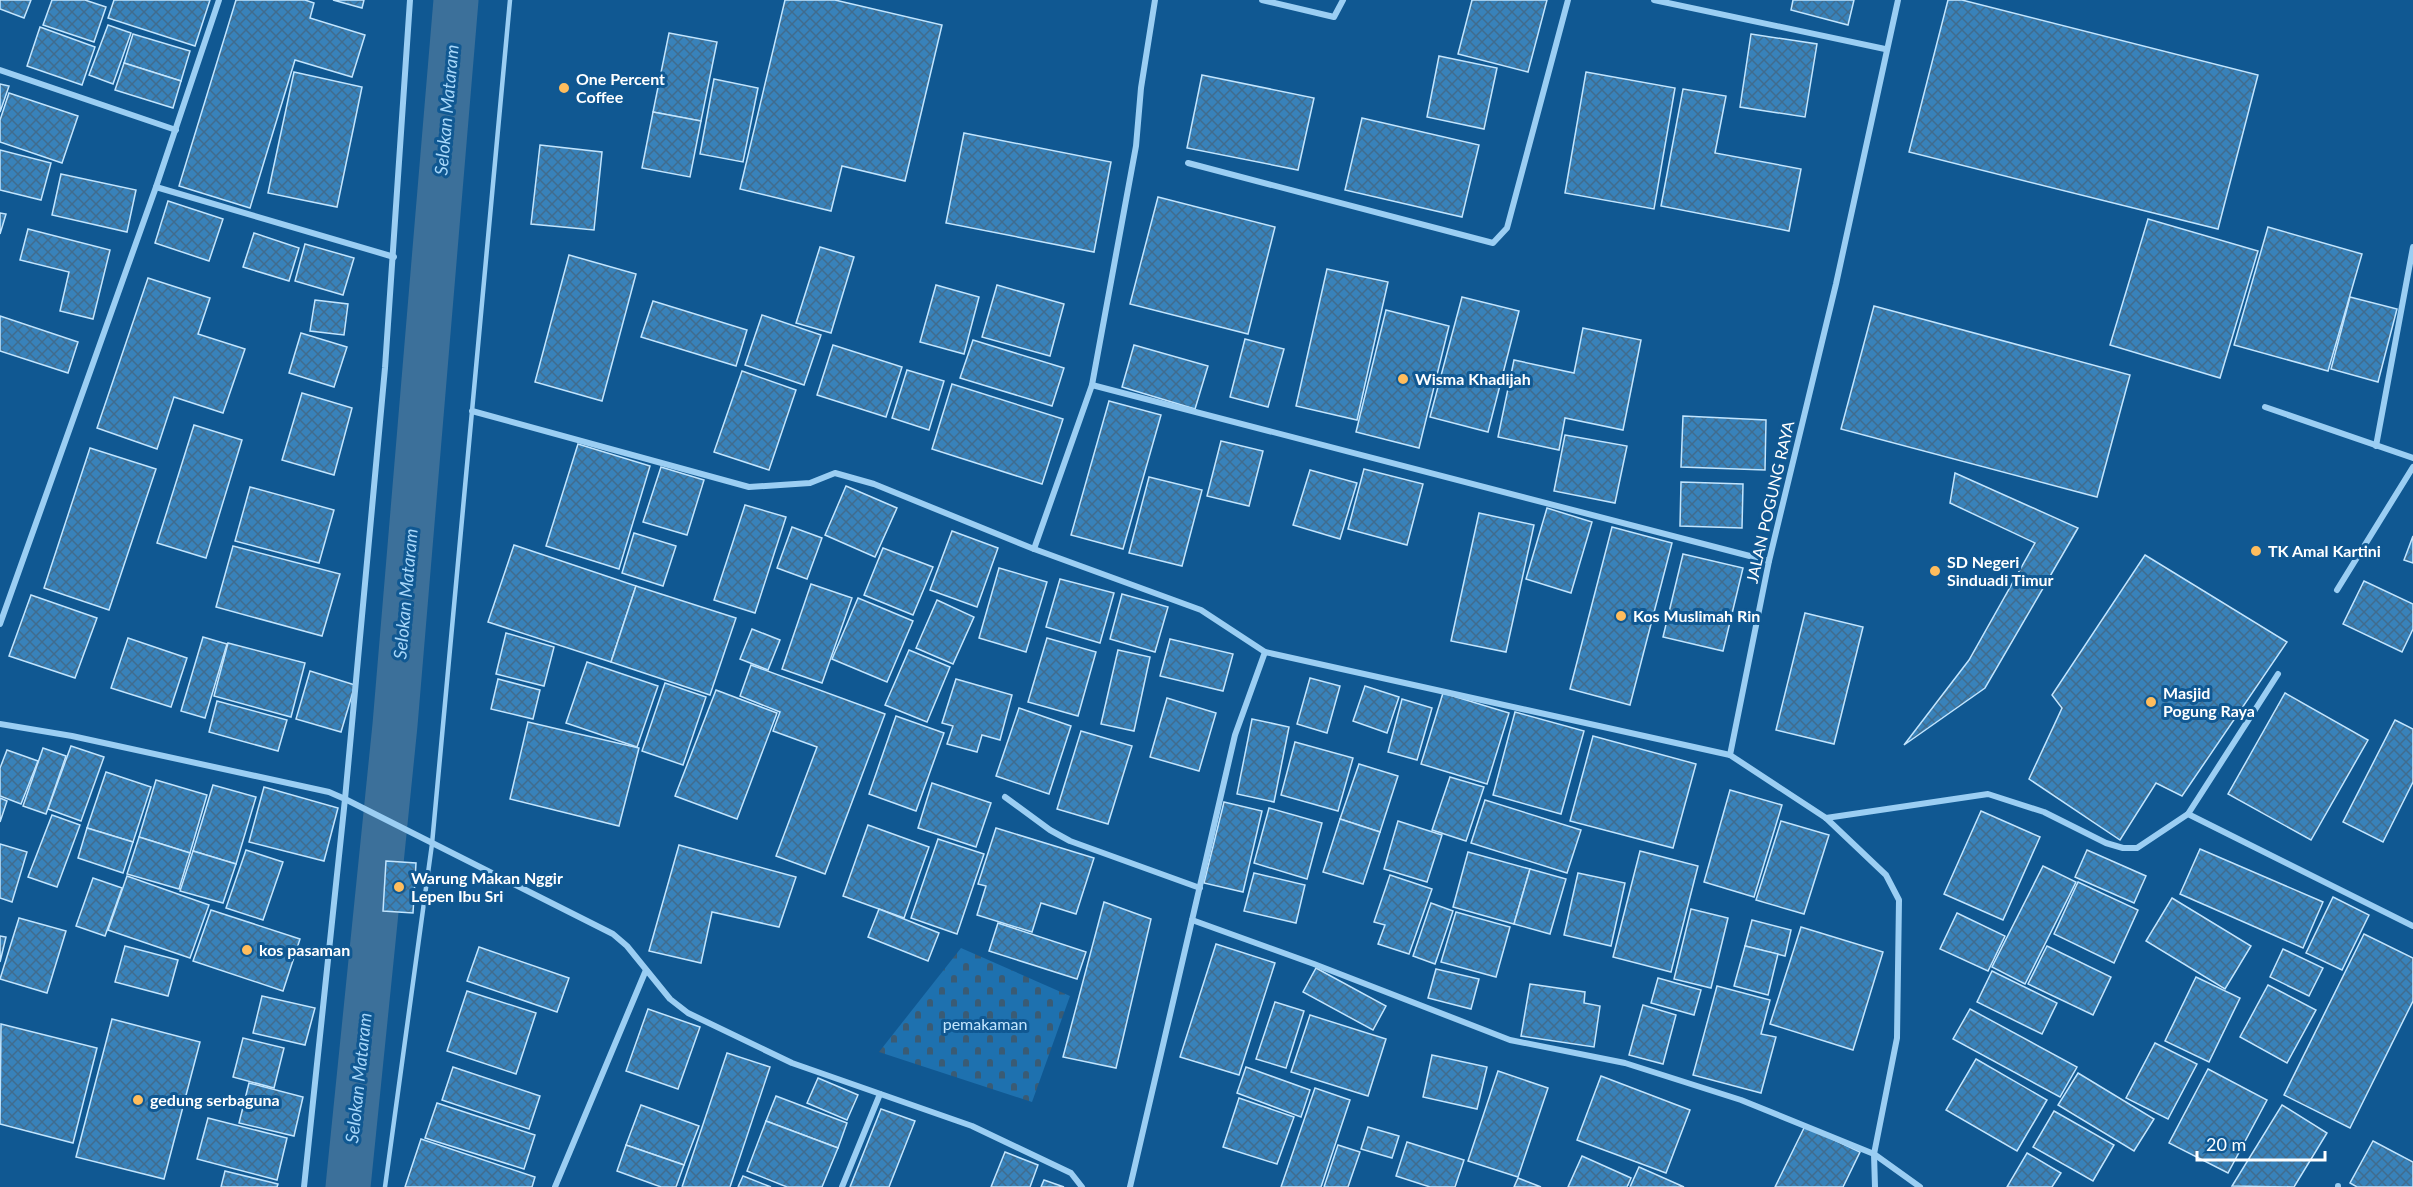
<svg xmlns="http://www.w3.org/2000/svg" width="2413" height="1187" font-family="Lato,sans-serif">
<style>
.cemetery{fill:url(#cemetery-stones)}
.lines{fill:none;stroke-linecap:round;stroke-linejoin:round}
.canal{stroke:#3c709a;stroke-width:45}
.building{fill:url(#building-cross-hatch);stroke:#c2e5fe;stroke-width:1.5}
.lane{stroke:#9bcef3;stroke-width:4.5}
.street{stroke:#9bcef3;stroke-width:6}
.poi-dot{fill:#ffbd5d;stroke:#105892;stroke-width:2}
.labels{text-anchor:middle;stroke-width:6;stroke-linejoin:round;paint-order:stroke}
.poi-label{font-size:16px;font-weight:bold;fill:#fff;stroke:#105892;text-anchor:start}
.street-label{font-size:16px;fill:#fff;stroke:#105892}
.park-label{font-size:16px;fill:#c2e5fe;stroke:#105892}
.water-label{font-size:18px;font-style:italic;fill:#a7d7fa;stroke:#105892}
</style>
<defs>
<pattern id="cemetery-stones" width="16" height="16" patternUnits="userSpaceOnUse" patternTransform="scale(1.5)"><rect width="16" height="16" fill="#1e71af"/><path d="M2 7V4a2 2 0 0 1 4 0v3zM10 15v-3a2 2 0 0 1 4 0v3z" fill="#3a5b74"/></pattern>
<pattern id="building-cross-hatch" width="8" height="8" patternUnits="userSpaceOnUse" patternTransform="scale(1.5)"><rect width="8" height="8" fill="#3882ba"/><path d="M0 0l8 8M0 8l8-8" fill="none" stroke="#406c8e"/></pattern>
</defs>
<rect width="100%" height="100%" fill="#105892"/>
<polygon class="cemetery" points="961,948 1070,996 1032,1102 879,1052"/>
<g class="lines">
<polyline class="canal" points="348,1187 395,725 456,0"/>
</g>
<g class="building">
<polygon points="0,0 31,0 24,18 0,9"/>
<polygon points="52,0 85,0 106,7 94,42 43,25"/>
<polygon points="114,0 210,0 195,46 108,18"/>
<polygon points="236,0 305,0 314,3 310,18 365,35 352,77 295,60 250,208 179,186"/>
<polygon points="333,0 364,0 362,8"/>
<polygon points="785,0 835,0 942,25 905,181 842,166 831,211 740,189"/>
<polygon points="1472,0 1547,0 1528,72 1458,54"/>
<polygon points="1793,0 1854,0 1848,25 1791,10"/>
<polygon points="1948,0 1962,0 2258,75 2218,229 1909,152"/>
<polygon points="108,25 131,33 113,84 89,75"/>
<polygon points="40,27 95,47 82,85 27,66"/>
<polygon points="669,33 717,42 701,121 653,112"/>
<polygon points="133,34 190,51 181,81 124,63"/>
<polygon points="1751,34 1817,44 1805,117 1740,107"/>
<polygon points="1439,56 1497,68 1484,129 1427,117"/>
<polygon points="124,63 181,81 173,108 115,90"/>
<polygon points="294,72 362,87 337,207 268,193"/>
<polygon points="1586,72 1675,88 1654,209 1565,193"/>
<polygon points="1202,75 1314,98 1298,170 1187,148"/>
<polygon points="714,79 758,88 743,162 700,154"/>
<polygon points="0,84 9,86 0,112"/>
<polygon points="1683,89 1726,96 1715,153 1801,169 1789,231 1661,206"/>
<polygon points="9,93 78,116 62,163 0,142 0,120"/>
<polygon points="653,112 701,121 690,177 642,168"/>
<polygon points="1362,118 1479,145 1462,217 1345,190"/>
<polygon points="964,133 1111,162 1094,252 946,223"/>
<polygon points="540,145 602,152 594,230 531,224"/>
<polygon points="0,150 51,163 41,200 0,190"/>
<polygon points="61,174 136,190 127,232 52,215"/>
<polygon points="1158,197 1275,227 1248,334 1130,304"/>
<polygon points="168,201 223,219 209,261 155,243"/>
<polygon points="0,213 6,214 0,234"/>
<polygon points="2148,219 2258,251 2220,378 2110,345"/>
<polygon points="2268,227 2362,254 2328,371 2234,345"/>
<polygon points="28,229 110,250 93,319 60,311 69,272 20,260"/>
<polygon points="254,233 299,248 289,281 243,267"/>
<polygon points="305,244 354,258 343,295 295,281"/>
<polygon points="820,247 854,257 831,333 796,323"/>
<polygon points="569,255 636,274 602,401 535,382"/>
<polygon points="1327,269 1388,282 1357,420 1296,406"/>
<polygon points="148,278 210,298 198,334 245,349 223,413 174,397 157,449 97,428"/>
<polygon points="936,285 979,297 964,354 920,342"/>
<polygon points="997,285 1064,304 1050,356 982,337"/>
<polygon points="1462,297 1519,311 1488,432 1430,417"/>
<polygon points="2350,297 2397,309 2378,382 2331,369"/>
<polygon points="315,300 348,304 344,335 310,331"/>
<polygon points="653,301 747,330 736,366 641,337"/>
<polygon points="1874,306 2130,375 2097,497 1841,429"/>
<polygon points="1386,310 1449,326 1419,448 1356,432"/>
<polygon points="762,315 821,335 804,385 745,365"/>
<polygon points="0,316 78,342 68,373 0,351"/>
<polygon points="1583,328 1641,340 1623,430 1565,418 1559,450 1498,437 1514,360 1574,373"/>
<polygon points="301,333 347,347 334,387 289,373"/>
<polygon points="1245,339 1284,349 1268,407 1230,397"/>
<polygon points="973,340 1064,368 1052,406 960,378"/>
<polygon points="833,345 902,367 886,417 817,395"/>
<polygon points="1134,345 1208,366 1195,409 1122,387"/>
<polygon points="907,370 944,381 929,430 892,418"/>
<polygon points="742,371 796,390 769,470 714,452"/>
<polygon points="952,384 1063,419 1042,484 932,449"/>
<polygon points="302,393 352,408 334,475 282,460"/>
<polygon points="1109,401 1161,415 1123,549 1071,535"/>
<polygon points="1683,416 1766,420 1765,470 1681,467"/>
<polygon points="194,425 242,440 206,558 157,543"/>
<polygon points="1565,435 1627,446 1615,503 1554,491"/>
<polygon points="1221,441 1263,451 1249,506 1207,496"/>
<polygon points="578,444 650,466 619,569 546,546"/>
<polygon points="90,448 156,469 109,610 44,588"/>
<polygon points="661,467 704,480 687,535 643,522"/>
<polygon points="1364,469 1423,484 1407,545 1348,529"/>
<polygon points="1310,470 1357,483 1340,539 1293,525"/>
<polygon points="1955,473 2078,528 1985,688 1904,745 1969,660 2035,543 1950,503"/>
<polygon points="1149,477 1202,490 1182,566 1129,553"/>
<polygon points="1681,482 1743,484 1742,528 1680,526"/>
<polygon points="846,486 897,508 875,557 825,535"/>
<polygon points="250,487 334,510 319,563 235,541"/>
<polygon points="745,505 786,517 755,613 714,600"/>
<polygon points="1547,508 1592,522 1571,593 1526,579"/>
<polygon points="1479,513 1534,525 1506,652 1451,641"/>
<polygon points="792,527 822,538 807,579 777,568"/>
<polygon points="1612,527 1672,543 1630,705 1570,689"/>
<polygon points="952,531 998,548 977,607 930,590"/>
<polygon points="634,533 676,546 663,586 622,573"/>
<polygon points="2413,536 2413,563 2404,560"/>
<polygon points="514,545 636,586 611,662 488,622"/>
<polygon points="233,546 340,574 322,636 216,607"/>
<polygon points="883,548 933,567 913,615 864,595"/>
<polygon points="1683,554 1743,568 1723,651 1663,637"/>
<polygon points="2145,555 2287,642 2182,796 2156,783 2120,840 2029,779 2062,708 2052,695"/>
<polygon points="999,568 1047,582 1026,652 979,638"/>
<polygon points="1060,579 1114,593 1100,643 1046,627"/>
<polygon points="2364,581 2413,604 2413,629 2402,652 2343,624"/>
<polygon points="811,584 852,598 822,683 782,669"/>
<polygon points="636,586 736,618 710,695 611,662"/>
<polygon points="1122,594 1168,607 1155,652 1110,639"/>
<polygon points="31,595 97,618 75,678 9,656"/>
<polygon points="858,598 913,621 887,682 832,659"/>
<polygon points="937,600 974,617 953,664 916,648"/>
<polygon points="1805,613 1863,627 1834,744 1776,730"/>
<polygon points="752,629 780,640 768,670 740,659"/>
<polygon points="506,633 554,647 544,686 496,674"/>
<polygon points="203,637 227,644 205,718 181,711"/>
<polygon points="128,638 187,658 171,707 111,688"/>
<polygon points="1047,638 1096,652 1078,716 1028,702"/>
<polygon points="1170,639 1233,654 1223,691 1160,676"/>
<polygon points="228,643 305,663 291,717 214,696"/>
<polygon points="909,650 950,667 927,722 885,705"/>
<polygon points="1118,650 1150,657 1134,731 1101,724"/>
<polygon points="587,662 658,686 637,747 566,723"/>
<polygon points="751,665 885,714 825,874 776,856 817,747 773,731 780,712 740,696"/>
<polygon points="310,671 355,685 341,732 296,719"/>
<polygon points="1310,678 1340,686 1327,733 1297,724"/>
<polygon points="498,679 540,690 533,719 491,709"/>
<polygon points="956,679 1012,695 1000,740 982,735 977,752 947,744 953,726 942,723"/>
<polygon points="665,683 706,697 683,765 642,751"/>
<polygon points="1365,686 1399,697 1387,733 1353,721"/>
<polygon points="716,690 777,713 737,819 675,796"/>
<polygon points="1443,693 1509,713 1487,784 1421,764"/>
<polygon points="2285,693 2368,740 2311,840 2228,794"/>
<polygon points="1167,698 1216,713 1199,771 1150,757"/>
<polygon points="1402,699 1432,708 1417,760 1388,752"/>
<polygon points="217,701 287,720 278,751 209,732"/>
<polygon points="1019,708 1071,726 1049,794 996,776"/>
<polygon points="1515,712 1584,731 1561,814 1493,795"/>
<polygon points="896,716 944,733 916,811 869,794"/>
<polygon points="1252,719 1289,727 1274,802 1237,794"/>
<polygon points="2395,720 2413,729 2413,782 2383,842 2343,822"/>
<polygon points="528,722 639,748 619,826 510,799"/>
<polygon points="1081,731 1132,746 1108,824 1057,809"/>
<polygon points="1593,736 1696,764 1673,848 1570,821"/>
<polygon points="1295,742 1353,758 1338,811 1281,795"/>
<polygon points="71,746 104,757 81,821 48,809"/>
<polygon points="43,748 66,756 46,814 23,806"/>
<polygon points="7,750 38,761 21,804 0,796 0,768"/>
<polygon points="1359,764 1398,776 1380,832 1340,819"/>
<polygon points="106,772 151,787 133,842 87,828"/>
<polygon points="1450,777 1484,787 1466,841 1432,830"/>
<polygon points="156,780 207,795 190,853 139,837"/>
<polygon points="932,783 991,803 976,847 918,828"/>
<polygon points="213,785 256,797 236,864 193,851"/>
<polygon points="264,787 338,808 324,861 249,842"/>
<polygon points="1730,790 1782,805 1754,897 1704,882"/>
<polygon points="0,798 7,801 0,822"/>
<polygon points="1485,800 1581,830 1567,873 1471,843"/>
<polygon points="1224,802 1262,811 1243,892 1204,883"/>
<polygon points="1269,808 1322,823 1307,879 1254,863"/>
<polygon points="1981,811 2040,837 2003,920 1944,894"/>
<polygon points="52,815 80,825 57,887 28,877"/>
<polygon points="1340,819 1380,832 1363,884 1323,872"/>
<polygon points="1398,821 1442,835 1427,882 1384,869"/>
<polygon points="1781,821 1829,835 1804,914 1756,900"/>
<polygon points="868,825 929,847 904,918 843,896"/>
<polygon points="87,828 133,842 123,873 78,858"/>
<polygon points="996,828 1094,858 1076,914 1041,903 1032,932 977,915 986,886 978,884"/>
<polygon points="139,837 190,853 179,889 127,874"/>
<polygon points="938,839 984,854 957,934 911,918"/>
<polygon points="0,844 27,852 12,902 0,898"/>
<polygon points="679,845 796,877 779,927 712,912 701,963 649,951"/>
<polygon points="2200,849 2323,902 2303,948 2180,894"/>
<polygon points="246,850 283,862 263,920 226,908"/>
<polygon points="2087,850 2146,876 2134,903 2075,877"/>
<polygon points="193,851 236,864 223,903 180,891"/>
<polygon points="1640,851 1698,866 1671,972 1613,957"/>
<polygon points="1468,852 1530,869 1514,924 1453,907"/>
<polygon points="386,861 416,863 413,913 383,911"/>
<polygon points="2043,866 2076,882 2025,984 1992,967"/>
<polygon points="1530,869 1566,879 1550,934 1514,924"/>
<polygon points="1254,873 1305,885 1296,923 1244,911"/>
<polygon points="1578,873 1625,883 1611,946 1564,935"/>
<polygon points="1390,875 1432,889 1409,954 1378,944 1385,925 1374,922"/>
<polygon points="127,876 209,905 190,958 108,930"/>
<polygon points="93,878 122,888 105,936 76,926"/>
<polygon points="2078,882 2138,910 2114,963 2054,934"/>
<polygon points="2333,897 2369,915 2342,970 2306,953"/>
<polygon points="2172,898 2251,946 2225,989 2146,941"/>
<polygon points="1104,902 1151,919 1116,1068 1063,1057"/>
<polygon points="1431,903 1453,911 1435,964 1413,956"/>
<polygon points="879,909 939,933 928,961 868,937"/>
<polygon points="1691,909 1728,918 1711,988 1674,979"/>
<polygon points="211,910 300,939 283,991 193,961"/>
<polygon points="1456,912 1510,927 1496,977 1441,962"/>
<polygon points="1957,913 2005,936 1988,971 1940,949"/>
<polygon points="19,918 66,931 47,993 0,979"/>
<polygon points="1752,920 1791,930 1785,956 1745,946"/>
<polygon points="998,923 1086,952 1077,979 989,951"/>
<polygon points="1801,927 1883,952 1853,1050 1770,1024"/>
<polygon points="2364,934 2413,958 2413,1001 2350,1128 2284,1095"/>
<polygon points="0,936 6,937 0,962"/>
<polygon points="1216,944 1275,963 1239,1075 1180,1057"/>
<polygon points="125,946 178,960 168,996 115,982"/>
<polygon points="1745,946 1778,954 1768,995 1734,986"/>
<polygon points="2047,946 2111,977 2093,1015 2028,984"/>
<polygon points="479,947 569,978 557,1012 467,981"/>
<polygon points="2283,949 2323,968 2309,996 2270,977"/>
<polygon points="1316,968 1386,1006 1373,1030 1303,992"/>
<polygon points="1436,969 1479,979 1471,1009 1428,998"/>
<polygon points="1992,971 2057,1003 2042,1034 1977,1002"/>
<polygon points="2196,977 2240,998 2209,1062 2165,1041"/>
<polygon points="1658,978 1701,990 1694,1015 1651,1003"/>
<polygon points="1530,984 1585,992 1584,1003 1600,1006 1594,1047 1521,1036"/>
<polygon points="2268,985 2316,1010 2287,1063 2240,1037"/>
<polygon points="1717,986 1770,1000 1761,1034 1776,1037 1761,1093 1693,1075"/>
<polygon points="467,991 536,1013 516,1074 447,1051"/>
<polygon points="262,996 315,1008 305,1045 253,1033"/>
<polygon points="1275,1002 1304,1011 1286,1068 1256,1059"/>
<polygon points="1643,1005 1676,1015 1663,1064 1629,1055"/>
<polygon points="648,1009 700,1027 678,1089 626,1071"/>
<polygon points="1970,1009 2077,1067 2060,1097 1953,1039"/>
<polygon points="1310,1015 1386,1039 1368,1096 1291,1072"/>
<polygon points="112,1019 200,1042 164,1179 76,1157"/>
<polygon points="1,1024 97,1048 73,1143 0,1124"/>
<polygon points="243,1038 284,1048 274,1088 233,1077"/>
<polygon points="2155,1043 2197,1064 2168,1119 2126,1098"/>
<polygon points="727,1053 770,1067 730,1187 682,1187"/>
<polygon points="1432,1055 1487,1067 1477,1109 1423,1097"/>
<polygon points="1976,1059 2047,1100 2017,1151 1946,1110"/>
<polygon points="453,1067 540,1096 529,1129 442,1100"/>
<polygon points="1246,1067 1310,1090 1301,1117 1237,1093"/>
<polygon points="2208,1069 2267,1100 2228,1173 2169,1143"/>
<polygon points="1498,1071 1548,1088 1518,1177 1468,1161"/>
<polygon points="2078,1073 2154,1119 2134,1151 2058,1105"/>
<polygon points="1601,1076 1690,1110 1666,1173 1577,1140"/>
<polygon points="818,1078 858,1095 847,1120 807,1103"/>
<polygon points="249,1083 303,1097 294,1136 239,1123"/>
<polygon points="1315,1088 1350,1100 1321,1187 1281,1187"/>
<polygon points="776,1096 847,1123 838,1148 766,1121"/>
<polygon points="1239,1098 1294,1117 1277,1164 1223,1147"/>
<polygon points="437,1103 535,1135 524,1169 425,1138"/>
<polygon points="641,1105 699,1126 684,1165 626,1145"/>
<polygon points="2282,1105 2327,1133 2294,1187 2232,1186"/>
<polygon points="881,1109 915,1121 889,1187 850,1187"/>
<polygon points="2054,1111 2114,1145 2093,1181 2033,1147"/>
<polygon points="208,1118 287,1138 277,1180 197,1159"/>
<polygon points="766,1121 838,1148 822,1187 787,1187 747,1171"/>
<polygon points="1805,1126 1860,1152 1843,1187 1775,1187"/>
<polygon points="1368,1127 1399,1136 1392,1158 1361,1149"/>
<polygon points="421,1139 535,1177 532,1187 405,1187"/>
<polygon points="2373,1141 2413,1162 2413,1187 2357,1187 2350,1183"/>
<polygon points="1407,1142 1464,1160 1455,1187 1430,1187 1396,1176"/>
<polygon points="626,1145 684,1165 676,1187 661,1187 617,1171"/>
<polygon points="1338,1145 1360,1152 1348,1187 1324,1187"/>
<polygon points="1005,1152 1038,1165 1030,1187 991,1187"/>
<polygon points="2027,1153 2061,1173 2052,1187 2007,1187"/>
<polygon points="1582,1156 1631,1178 1627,1187 1568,1187"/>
<polygon points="1639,1167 1684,1187 1630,1187"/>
<polygon points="225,1171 278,1184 277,1187 221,1187"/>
<polygon points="743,1176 771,1187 738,1187"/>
<polygon points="1518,1178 1541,1187 1514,1187"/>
<polygon points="1044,1180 1064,1187 1041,1187"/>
</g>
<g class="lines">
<polyline class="lane" points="385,1187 432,844 510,0"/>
<g class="street">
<polyline points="1262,0 1334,17 1343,0"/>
<polyline points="1654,0 1885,49"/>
<polyline points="0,70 176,130"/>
<polyline points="1188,163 1493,243 1507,228 1568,0"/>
<polyline points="156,187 394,257"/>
<polyline points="1092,385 1769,561"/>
<polyline points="2265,407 2413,458"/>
<polyline points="472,411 749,487 810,483 835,473 874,484 1034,549 1201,610 1265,652 1730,755"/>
<polyline points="2376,446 2413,247"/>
<polyline points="1034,549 1092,385 1136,146 1141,88 1155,0"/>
<polyline points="2337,590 2413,467"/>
<polyline points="0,624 156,187 219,0"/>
<polyline points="0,724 72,736 329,792 345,799 613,934 627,946 670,999 688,1013 792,1063 972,1126 1071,1173 1082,1187"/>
<polyline points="1005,797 1050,830 1070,841 1200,888"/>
<polyline points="2188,814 2278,674"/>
<polyline points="1826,818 1988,794 2044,812 2106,843 2123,848 2137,848 2188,814 2413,926"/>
<polyline points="1192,920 1314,964 1510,1040 1625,1063 1741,1100 1874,1154 1920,1187"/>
<polyline points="304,1187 345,799 385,368 410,0"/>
<polyline points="555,1187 646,970"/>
<polyline points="842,1187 880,1094"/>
<polyline points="1130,1187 1235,735 1265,652"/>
<polyline points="1875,1187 1874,1154 1897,1038 1899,900 1886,875 1826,818 1730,755 1769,561 1836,284 1898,0"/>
<polyline points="2338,1187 2338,1186"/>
</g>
</g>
<g class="poi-dot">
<circle cx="564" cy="88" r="6"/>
<circle cx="1403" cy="379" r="6"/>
<circle cx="2256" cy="551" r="6"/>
<circle cx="1935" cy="571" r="6"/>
<circle cx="1621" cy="616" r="6"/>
<circle cx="2151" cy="702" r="6"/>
<circle cx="399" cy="887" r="6"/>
<circle cx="247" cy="950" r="6"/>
<circle cx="138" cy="1100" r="6"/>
</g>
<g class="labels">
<g class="poi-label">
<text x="576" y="85">One Percent<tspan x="576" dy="18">Coffee</tspan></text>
<text x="1415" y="385">Wisma Khadijah</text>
<text x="2268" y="557">TK Amal Kartini</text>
<text x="1947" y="568">SD Negeri<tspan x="1947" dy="18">Sinduadi Timur</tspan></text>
<text x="1633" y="622">Kos Muslimah Rin</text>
<text x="2163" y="699">Masjid<tspan x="2163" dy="18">Pogung Raya</tspan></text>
<text x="411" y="884">Warung Makan Nggir<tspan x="411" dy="18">Lepen Ibu Sri</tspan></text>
<text x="259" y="956">kos pasaman</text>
<text x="150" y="1106">gedung serbaguna</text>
</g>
<g class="street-label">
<text transform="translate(1770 502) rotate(-77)" y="6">JALAN POGUNG RAYA</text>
</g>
<g class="park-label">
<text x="985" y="1030">pemakaman</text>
</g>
<g class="water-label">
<text transform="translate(447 110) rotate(-85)" y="6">Selokan Mataram</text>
<text transform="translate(406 594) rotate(-85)" y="6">Selokan Mataram</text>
<text transform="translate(359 1078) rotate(-84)" y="6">Selokan Mataram</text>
</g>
</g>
<path d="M2197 1151v9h128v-9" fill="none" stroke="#ffffff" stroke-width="3"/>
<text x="2206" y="1151" font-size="18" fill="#ffffff" stroke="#105892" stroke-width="4.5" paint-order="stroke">20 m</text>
</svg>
